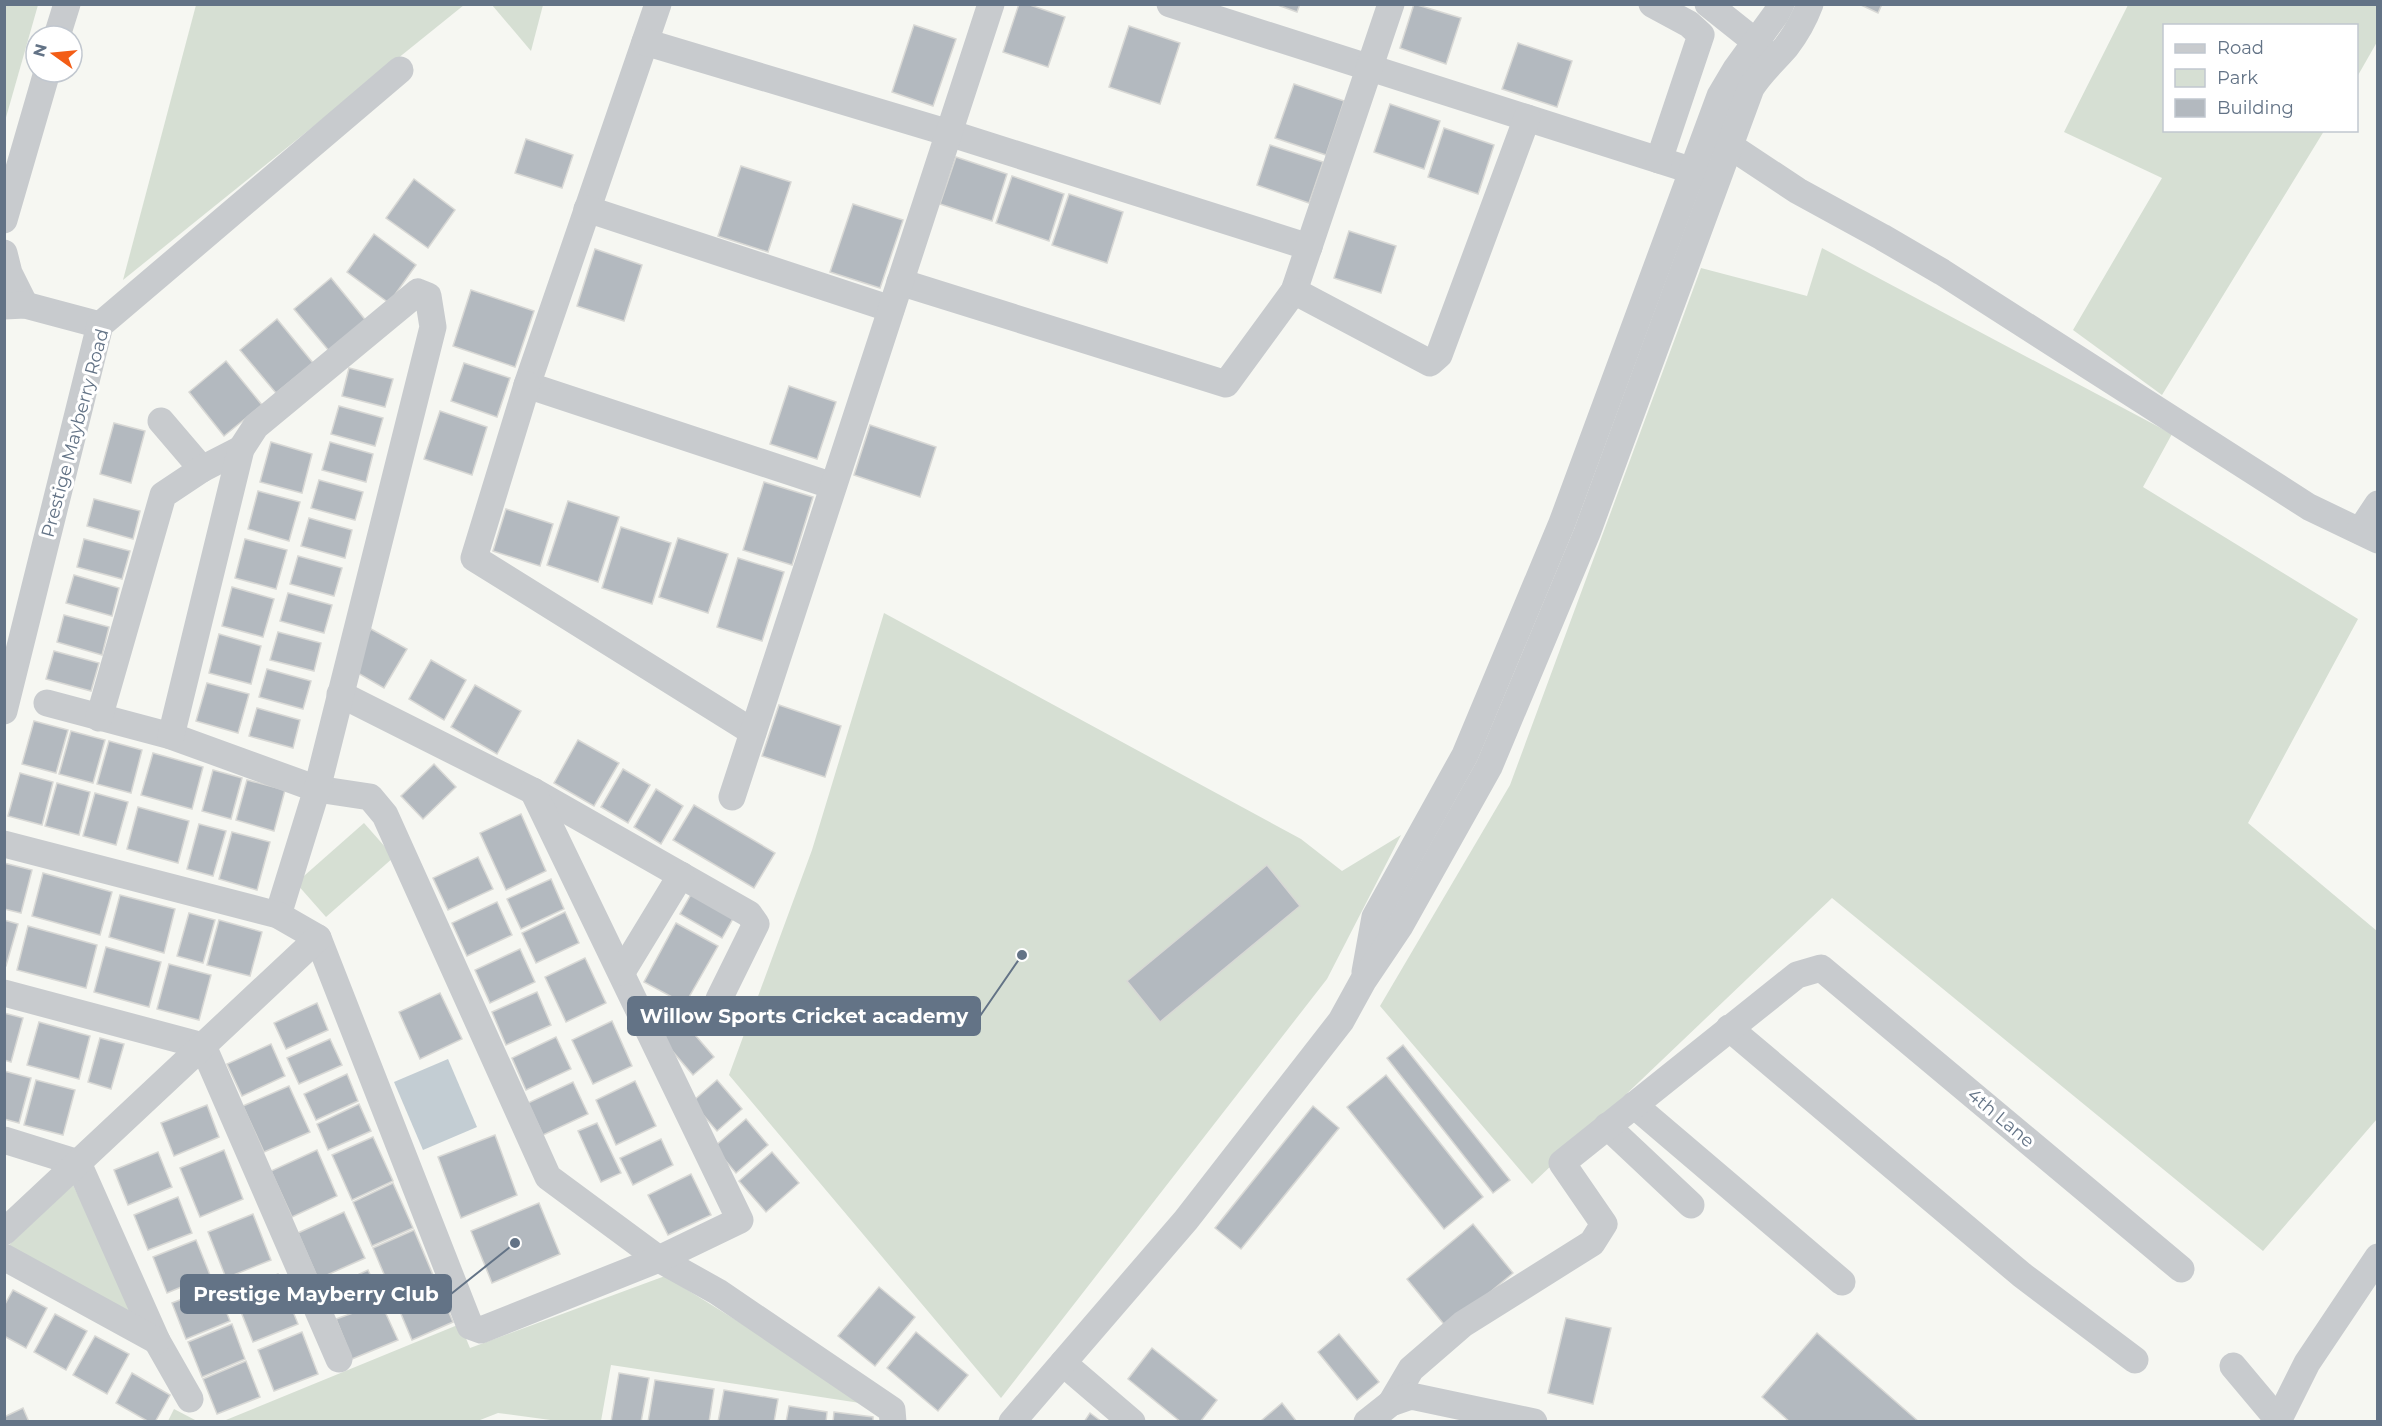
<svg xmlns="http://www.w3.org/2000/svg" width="2382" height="1426" font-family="Montserrat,sans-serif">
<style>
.green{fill:#d6dfd3}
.water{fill:#c3cdd3}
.building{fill:#b3b9bf;stroke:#d8d8d5;stroke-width:1.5}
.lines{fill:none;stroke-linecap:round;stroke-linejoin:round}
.minor{stroke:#c8cbce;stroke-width:27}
.labels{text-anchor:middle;stroke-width:6;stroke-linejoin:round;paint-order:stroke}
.street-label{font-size:18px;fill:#637386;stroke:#fff}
.leader{fill:none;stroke:#637386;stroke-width:2}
.callout-dot{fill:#637386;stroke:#fff;stroke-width:2}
.callout{fill:#637386;stroke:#637386;stroke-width:2}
.callout-label{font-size:20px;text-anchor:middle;font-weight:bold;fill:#fff}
</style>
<rect width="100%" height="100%" fill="#f6f7f2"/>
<g class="green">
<polygon points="5,4 38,5 5,121 4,5"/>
<polygon points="196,5 464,5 123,280"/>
<polygon points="492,5 543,5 531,51"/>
<polygon points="2128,5 2377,5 2377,42 2357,77 2356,26 2164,26 2164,130 2324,131 2162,395 2073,330 2162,178 2064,132"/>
<polygon points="1822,248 2172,434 2143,487 2358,619 2248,823 2377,931 2377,1119 2263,1251 1832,898 1532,1184 1380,1006 1510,785 1701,268 1807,296"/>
<polygon points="884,613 1301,839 1342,871 1401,835 1327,979 1001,1398 729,1075 812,850"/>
<polygon points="364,823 394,857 326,917 296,883"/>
<polygon points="73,1185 139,1320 8,1246"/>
<polygon points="665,1276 873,1405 611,1365 601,1421 558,1421 498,1413 475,1422 221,1422 460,1324 470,1348"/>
<polygon points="174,1409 197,1421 168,1421"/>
</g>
<polygon class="water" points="448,1059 477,1127 423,1150 394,1082"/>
<g class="building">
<polygon points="1019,4 1027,4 1065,17 1048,67 1003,52"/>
<polygon points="1275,4 1300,4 1297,12"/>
<polygon points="1414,4 1461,18 1446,64 1400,48"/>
<polygon points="1859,4 1882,4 1878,13"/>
<polygon points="914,25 956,39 933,106 892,92"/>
<polygon points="1129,26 1180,43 1160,104 1109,87"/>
<polygon points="1518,43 1572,61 1557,107 1502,89"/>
<polygon points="1294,84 1344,101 1326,155 1275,138"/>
<polygon points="1390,104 1440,121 1424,169 1374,152"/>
<polygon points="1444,128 1494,145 1478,194 1428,177"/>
<polygon points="526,139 573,155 562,188 515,173"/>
<polygon points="1270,145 1323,162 1309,203 1257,185"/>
<polygon points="956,157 1007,174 992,221 940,204"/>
<polygon points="741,166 791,182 768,252 718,236"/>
<polygon points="1012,176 1064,194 1049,241 996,223"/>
<polygon points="414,179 455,210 428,248 386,218"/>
<polygon points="1069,194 1123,212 1107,263 1052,245"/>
<polygon points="853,204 903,220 880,288 830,272"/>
<polygon points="1349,231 1396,246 1381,293 1334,278"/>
<polygon points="374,234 416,265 389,303 347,272"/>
<polygon points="595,249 642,265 624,321 577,306"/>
<polygon points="331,278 367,322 330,352 294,309"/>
<polygon points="471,290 534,311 515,367 453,346"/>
<polygon points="277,319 313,363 276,393 240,350"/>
<polygon points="226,361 262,405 224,436 189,392"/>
<polygon points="464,363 510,378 497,417 451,401"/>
<polygon points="349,368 393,379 385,407 342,396"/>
<polygon points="789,386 836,402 817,459 770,444"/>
<polygon points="339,406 383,418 375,446 331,434"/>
<polygon points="440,411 487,427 472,475 424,459"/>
<polygon points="114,423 145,431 131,483 100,474"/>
<polygon points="870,425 936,447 920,497 854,475"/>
<polygon points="271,442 312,454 302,493 260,482"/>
<polygon points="330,442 373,454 366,482 322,470"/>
<polygon points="319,480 363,492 355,520 311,508"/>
<polygon points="764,482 813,497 792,565 743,550"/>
<polygon points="258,491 300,502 289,541 248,529"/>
<polygon points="94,499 140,511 133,539 87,526"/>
<polygon points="568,501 619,517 598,582 547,565"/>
<polygon points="506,509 553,524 540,566 493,551"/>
<polygon points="309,518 352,530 345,558 301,546"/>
<polygon points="621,527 671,543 652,604 602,588"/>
<polygon points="678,538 728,554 708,613 659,597"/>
<polygon points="84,539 130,551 122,579 77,567"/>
<polygon points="245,539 287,550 276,589 235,578"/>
<polygon points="298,556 342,568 334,596 290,584"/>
<polygon points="738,558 784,572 762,641 717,627"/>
<polygon points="74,575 119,588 112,616 66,603"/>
<polygon points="232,587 274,599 263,637 222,626"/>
<polygon points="288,593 332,605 324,633 280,621"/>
<polygon points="64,615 109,627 102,655 57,642"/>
<polygon points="371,629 407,649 384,688 349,668"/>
<polygon points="278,632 321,643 314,671 270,660"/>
<polygon points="219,634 261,646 251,684 209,673"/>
<polygon points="54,651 99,663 91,691 46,679"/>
<polygon points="431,660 466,680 444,720 409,699"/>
<polygon points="267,669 311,681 303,709 259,697"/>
<polygon points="207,683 249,694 238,733 196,721"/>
<polygon points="475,685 521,711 497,754 451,727"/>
<polygon points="779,705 841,726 825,777 762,756"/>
<polygon points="257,708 300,720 293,748 249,736"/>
<polygon points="34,721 68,730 56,773 22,764"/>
<polygon points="71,731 105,740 93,783 59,774"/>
<polygon points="578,740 619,763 594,806 554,783"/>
<polygon points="109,741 142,750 131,793 97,784"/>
<polygon points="153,753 203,767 192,809 141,795"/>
<polygon points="434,764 456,787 423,819 401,796"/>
<polygon points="623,769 650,785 628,823 601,807"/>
<polygon points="213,770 242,778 231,819 202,811"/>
<polygon points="20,773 53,782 42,825 8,816"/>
<polygon points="247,780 285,790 274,831 236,820"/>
<polygon points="57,783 90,792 79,835 45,826"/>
<polygon points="656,789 683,806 661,844 634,827"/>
<polygon points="95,793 128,802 116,845 83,836"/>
<polygon points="694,805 775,853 754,888 673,840"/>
<polygon points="138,807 189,821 178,863 127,849"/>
<polygon points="521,814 546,871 506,890 480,833"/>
<polygon points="199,824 226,831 213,876 187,869"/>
<polygon points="232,832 270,842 257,890 219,879"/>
<polygon points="478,857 493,889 448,910 433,878"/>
<polygon points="4,863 32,870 21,913 4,909"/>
<polygon points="1267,865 1300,906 1160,1022 1127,981"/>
<polygon points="43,873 112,892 100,935 32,916"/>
<polygon points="551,879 564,909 521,929 507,899"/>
<polygon points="693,891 735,915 722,938 680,914"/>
<polygon points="120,895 175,909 164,953 109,937"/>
<polygon points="497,902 512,935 467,956 452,923"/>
<polygon points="565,912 579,943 536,963 522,933"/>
<polygon points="189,913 215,920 203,963 177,956"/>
<polygon points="4,920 18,924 6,966 4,966"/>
<polygon points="219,920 262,932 250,976 207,965"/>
<polygon points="676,923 718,946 685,1004 644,982"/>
<polygon points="28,926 97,945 86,988 17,970"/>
<polygon points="106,947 161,962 149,1007 94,992"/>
<polygon points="520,949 535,982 490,1003 475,970"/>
<polygon points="585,958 606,1003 566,1022 545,977"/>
<polygon points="169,964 211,975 199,1020 157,1009"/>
<polygon points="537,992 551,1025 506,1045 492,1012"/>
<polygon points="440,993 462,1039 420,1059 399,1012"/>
<polygon points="317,1003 328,1030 286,1049 274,1023"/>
<polygon points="4,1013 23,1018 11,1062 4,1060"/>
<polygon points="612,1021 632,1066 593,1084 572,1040"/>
<polygon points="683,1021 714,1057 693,1075 662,1039"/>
<polygon points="39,1022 90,1036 79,1079 27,1065"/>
<polygon points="556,1037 571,1069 526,1090 512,1058"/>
<polygon points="100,1038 124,1044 111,1089 88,1082"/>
<polygon points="330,1039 342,1065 299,1084 287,1058"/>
<polygon points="271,1044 285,1076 242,1096 227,1064"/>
<polygon points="1403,1045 1510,1180 1493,1193 1387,1058"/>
<polygon points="4,1071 31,1078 19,1123 4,1119"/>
<polygon points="347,1074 358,1101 316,1120 304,1094"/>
<polygon points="1386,1075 1483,1197 1444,1229 1347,1107"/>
<polygon points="36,1080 75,1090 63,1135 24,1125"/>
<polygon points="717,1080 742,1109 717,1131 692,1102"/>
<polygon points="635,1081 656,1126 616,1145 596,1100"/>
<polygon points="573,1082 588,1114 543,1135 528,1103"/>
<polygon points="289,1086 310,1132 264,1152 243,1106"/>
<polygon points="359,1104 371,1131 328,1150 317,1124"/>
<polygon points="207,1105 219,1137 174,1156 161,1123"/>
<polygon points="1313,1106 1339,1128 1241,1249 1215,1228"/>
<polygon points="746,1119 768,1145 736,1173 714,1147"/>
<polygon points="597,1123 621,1173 601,1182 578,1131"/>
<polygon points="495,1135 517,1195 461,1218 438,1157"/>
<polygon points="373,1137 393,1181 352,1200 332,1155"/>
<polygon points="661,1139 673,1165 633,1185 620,1158"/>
<polygon points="224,1150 243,1199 200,1217 180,1168"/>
<polygon points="317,1150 337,1196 292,1217 271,1171"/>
<polygon points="158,1152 172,1187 128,1205 114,1170"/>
<polygon points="772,1152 799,1183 766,1212 739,1181"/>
<polygon points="691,1174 711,1215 668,1235 648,1195"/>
<polygon points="393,1183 413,1228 372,1246 353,1202"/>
<polygon points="178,1197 192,1233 148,1250 134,1215"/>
<polygon points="539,1203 560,1254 492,1283 471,1231"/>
<polygon points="344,1212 365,1258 318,1279 298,1233"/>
<polygon points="253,1214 271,1260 226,1278 208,1232"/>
<polygon points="1473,1224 1513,1273 1447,1328 1407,1279"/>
<polygon points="414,1230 433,1275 392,1293 373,1248"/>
<polygon points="196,1240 210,1275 167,1293 153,1257"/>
<polygon points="368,1270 377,1290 332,1312 323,1291"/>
<polygon points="278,1274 298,1324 253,1342 233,1292"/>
<polygon points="434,1277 453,1322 412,1340 393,1295"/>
<polygon points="216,1286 230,1321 186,1339 172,1303"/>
<polygon points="879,1287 915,1317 875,1366 838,1336"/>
<polygon points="13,1290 47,1308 26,1348 4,1336 4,1306"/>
<polygon points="381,1303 398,1340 352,1359 336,1319"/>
<polygon points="55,1314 87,1331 66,1370 34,1352"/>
<polygon points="1566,1318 1611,1328 1593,1404 1548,1393"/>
<polygon points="232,1324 245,1359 202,1377 188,1342"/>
<polygon points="302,1332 318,1374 274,1391 258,1350"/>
<polygon points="916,1332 968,1375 938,1411 887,1368"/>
<polygon points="1817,1333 1919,1422 1790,1422 1762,1397"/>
<polygon points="1339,1334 1379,1382 1357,1400 1318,1352"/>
<polygon points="95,1336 129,1354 107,1394 73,1375"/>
<polygon points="1152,1348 1217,1400 1200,1422 1181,1422 1128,1379"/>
<polygon points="246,1361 260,1397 217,1414 203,1379"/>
<polygon points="132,1373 170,1395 155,1422 149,1422 116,1403"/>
<polygon points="619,1373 649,1378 641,1422 611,1422"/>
<polygon points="655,1380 714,1389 709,1422 648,1422"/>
<polygon points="724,1390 778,1399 774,1422 718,1422"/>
<polygon points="1282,1403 1297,1422 1264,1422 1262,1420"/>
<polygon points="789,1406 827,1412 826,1422 786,1422"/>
<polygon points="23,1408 29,1422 4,1422 4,1417"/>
<polygon points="834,1412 873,1417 873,1422 833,1422"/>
<polygon points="1090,1413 1102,1422 1084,1422"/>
</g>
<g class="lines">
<g class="minor">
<polyline points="658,4 527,385 833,486"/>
<polyline points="1170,4 1709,176"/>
<polyline points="1652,4 1689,24 1701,35 1659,160"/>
<polyline points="1708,4 1757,43 1768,57"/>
<polyline points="57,36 67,4"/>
<polyline points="645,42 949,133 1309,247"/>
<polyline points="1714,139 1730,146 1798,191 1882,237 1942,272 2309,507 2378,540"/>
<polyline points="587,209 891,309"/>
<polyline points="4,220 47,72"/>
<polyline points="4,253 9,273 25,305"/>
<polyline points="900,282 1226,384 1294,291 1391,4"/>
<polyline points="1294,291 1430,363 1439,355 1527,118"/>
<polyline points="4,306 25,305 100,325"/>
<polyline points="527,385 474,558 753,732"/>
<polyline points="161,421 202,469"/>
<polyline points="2360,531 2378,504"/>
<polyline points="340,694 533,791 749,914 756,924 719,999"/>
<polyline points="47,703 171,736 317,789 370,797 385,815 548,1177 659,1259 718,1292 892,1410 893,1422"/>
<polyline points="4,711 100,325 400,70"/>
<polyline points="99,718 163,495 202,469 241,449"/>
<polyline points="171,736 241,449 256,426 418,292 428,296 433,327 317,789 278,915"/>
<polyline points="732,797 991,4"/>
<polyline points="4,844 278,915 318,938 470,1326 481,1330 659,1259 740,1220 533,791"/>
<polyline points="622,972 681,875"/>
<polyline points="1365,972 1375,917 1465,755 1562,523 1720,96 1736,69 1776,14 1781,4"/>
<polyline points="4,993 203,1046 339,1359"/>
<polyline points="1729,1028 2022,1275 2135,1360"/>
<polyline points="1634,1105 1842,1282"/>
<polyline points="1607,1126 1691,1205"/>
<polyline points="4,1140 78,1163 157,1341 190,1399"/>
<polyline points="4,1232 318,938"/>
<polyline points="4,1257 157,1341"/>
<polyline points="1063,1363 1132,1422"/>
<polyline points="2233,1366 2280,1422"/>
<polyline points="1391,1403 1411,1369 1463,1324 1592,1243 1604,1224 1562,1163 1797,975 1821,968 2181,1269"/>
<polyline points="2278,1421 2307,1363 2378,1257"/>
<path d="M1012,1422L1186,1220L1341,1021L1363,981L1400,926L1489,767L1587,533L1751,88C1761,72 1774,61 1786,47C1796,34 1804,20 1810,4"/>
<polyline points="1367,1422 1391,1403 1411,1396 1534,1422"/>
</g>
</g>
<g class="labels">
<g class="street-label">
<text transform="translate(75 433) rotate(-75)" y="6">Prestige Mayberry Road</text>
<text transform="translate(2001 1118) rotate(40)" y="6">4th Lane</text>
</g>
</g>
<path class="leader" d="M1022 955L980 1016M515 1243L451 1294"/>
<g class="callout-dot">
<circle cx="1022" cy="955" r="6"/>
<circle cx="515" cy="1243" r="6"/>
</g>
<g class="callout">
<rect x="628" y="997" width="352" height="38" rx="6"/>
<rect x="181" y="1275" width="270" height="38" rx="6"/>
</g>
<g class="callout-label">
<text x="804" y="1023">Willow Sports Cricket academy</text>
<text x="316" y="1301">Prestige Mayberry Club</text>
</g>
<rect width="2382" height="1426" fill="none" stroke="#637386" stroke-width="12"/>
<rect x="2163" y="24" width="195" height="108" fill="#ffffff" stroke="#c1c7cf" stroke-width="1.5"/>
<rect x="2175" y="44" width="30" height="9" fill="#c8cbce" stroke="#c1c7cf" stroke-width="1.5"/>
<text x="2217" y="54" font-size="18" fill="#637386">Road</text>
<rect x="2175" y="69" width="30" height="18" fill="#d6dfd3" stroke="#c1c7cf" stroke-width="1.5"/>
<text x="2217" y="84" font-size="18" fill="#637386">Park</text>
<rect x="2175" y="99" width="30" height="18" fill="#b3b9bf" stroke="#c1c7cf" stroke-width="1.5"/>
<text x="2217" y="114" font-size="18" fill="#637386">Building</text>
<g transform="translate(54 54) rotate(285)"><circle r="28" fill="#ffffff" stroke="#c1c7cf" stroke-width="1.5"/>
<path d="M0-4.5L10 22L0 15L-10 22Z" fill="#f35d16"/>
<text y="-9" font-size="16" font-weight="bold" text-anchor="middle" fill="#637386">N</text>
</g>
</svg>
